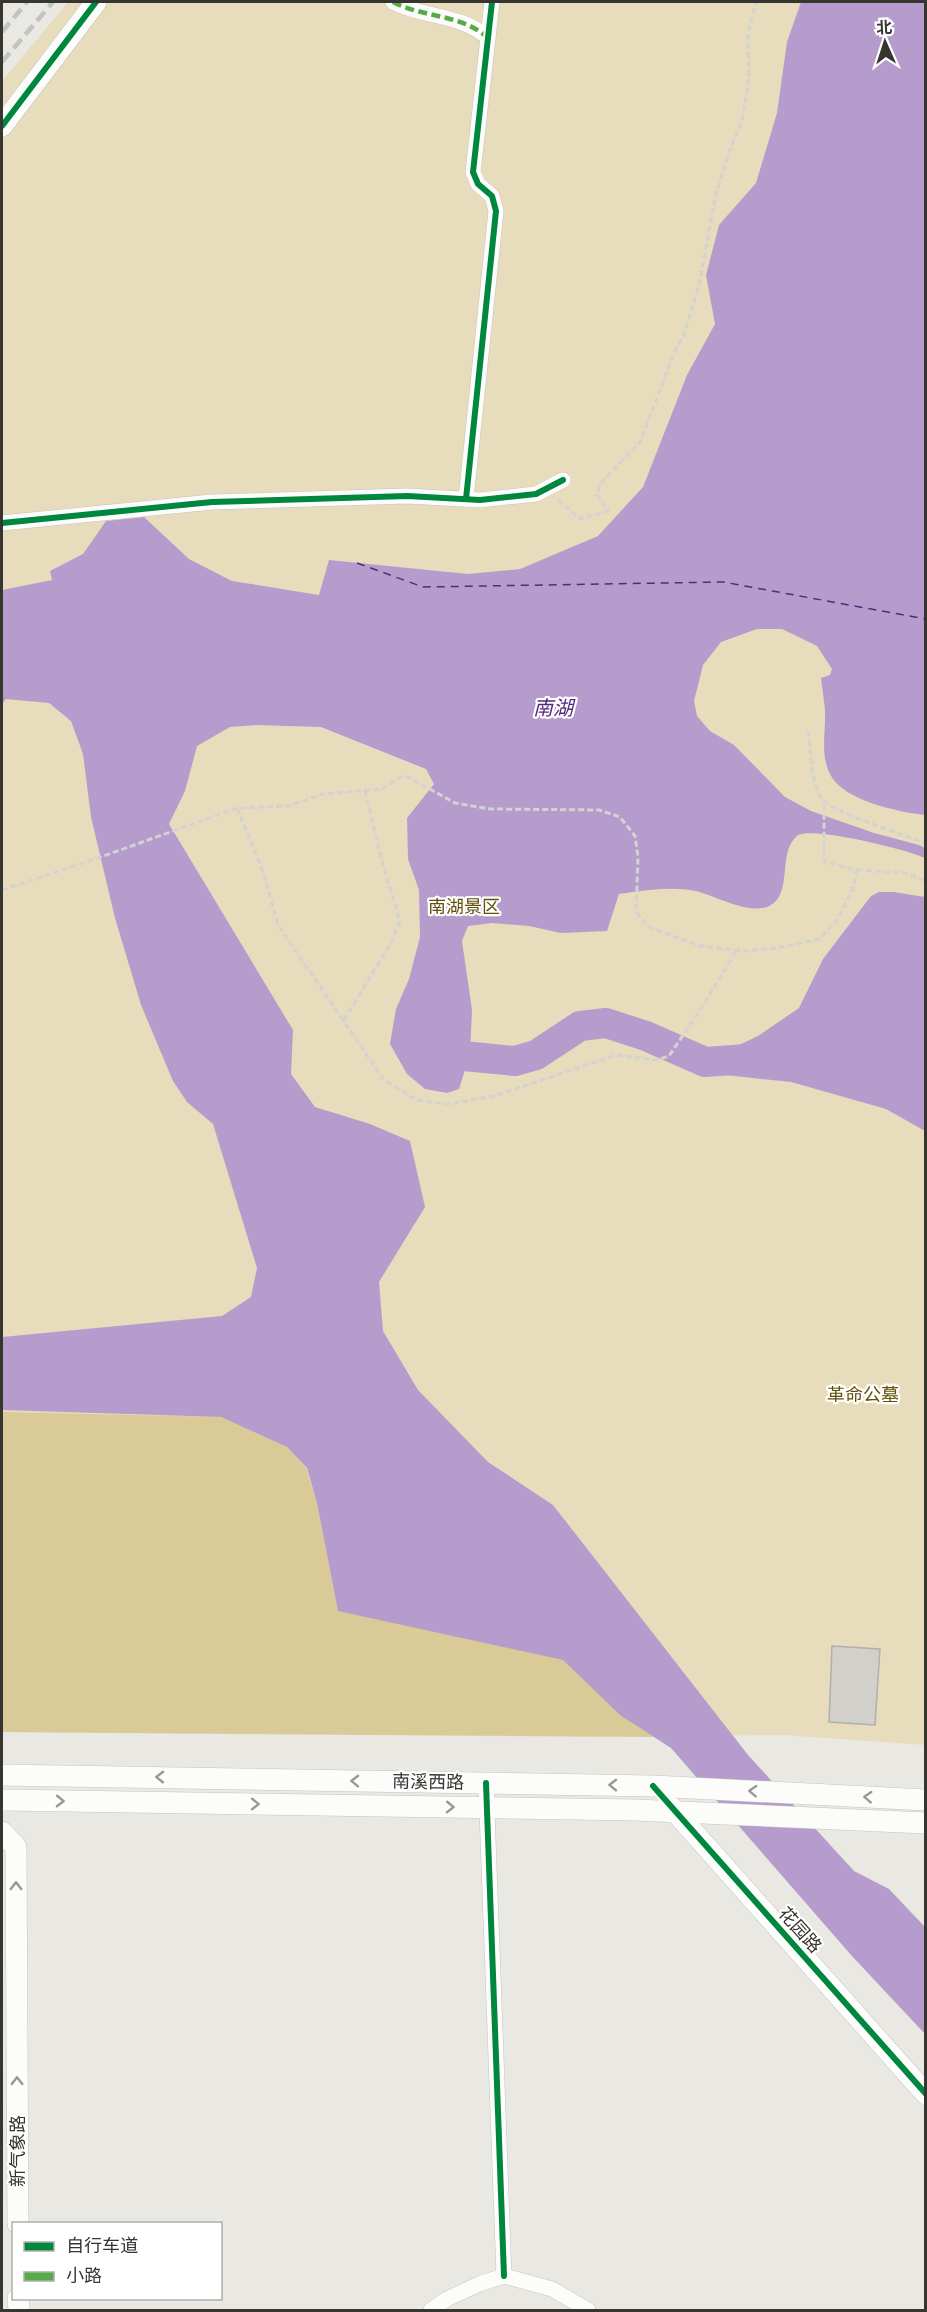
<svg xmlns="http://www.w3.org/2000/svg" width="927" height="2312" font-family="Mulish,'Noto Sans SC',sans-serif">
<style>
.green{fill:#e7ddbc}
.forest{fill:#daca98}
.water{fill:#b59ccd}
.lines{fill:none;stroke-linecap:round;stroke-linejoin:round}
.river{stroke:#b59ccd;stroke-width:30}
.ferry{stroke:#56287e;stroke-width:1.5;stroke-dasharray:8 6;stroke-linecap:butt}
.building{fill:#d2d0cb;stroke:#b1afab;stroke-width:1.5}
.street-casing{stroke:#c5c4bf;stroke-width:16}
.secondary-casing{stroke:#c5c4bf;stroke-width:22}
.path{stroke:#d4d3d1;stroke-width:3;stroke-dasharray:6 3;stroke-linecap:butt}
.street{stroke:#fcfcfb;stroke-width:15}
.secondary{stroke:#fcfcfb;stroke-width:21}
.rail{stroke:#c3c3c1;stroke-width:4.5;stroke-dasharray:12 6;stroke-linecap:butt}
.quiet{stroke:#55ac45;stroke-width:4.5;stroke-dasharray:9 4.5;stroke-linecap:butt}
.cycleway-casing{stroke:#fff;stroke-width:10}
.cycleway{stroke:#00873e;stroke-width:6}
.oneway{stroke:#999896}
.labels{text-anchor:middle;stroke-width:4.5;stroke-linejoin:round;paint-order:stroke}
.park-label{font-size:18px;fill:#61500b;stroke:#fff}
.street-label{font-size:18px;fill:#363530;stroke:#fff}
.water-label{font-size:20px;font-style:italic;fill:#56287e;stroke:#fff}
</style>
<rect width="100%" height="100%" fill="#eae8e2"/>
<polygon class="green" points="68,2 925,2 925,1745 783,1735 589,1737 2,1732 2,81"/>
<polygon class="forest" points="2,1412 221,1417 287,1447 306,1468 317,1503 338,1611 571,1655 660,1737 2,1732"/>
<g class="water">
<path d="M801,2H925V815C899,812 843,801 830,774C820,755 826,731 825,710C824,699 822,688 821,678L830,675L832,669L817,646L782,629H757L721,642L703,665L694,701L697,716L710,731L734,745L785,797L811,811L874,833L919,845L925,848V858C908,850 810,825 797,836C776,854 795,896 767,907C747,914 716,896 696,891C671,886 644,890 619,894L607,931L561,933L529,926L492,923L468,926L462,941L472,1010L470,1054L459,1089L447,1093L425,1089L407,1074L390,1044L396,1009L409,979L420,937L419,890L408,859L407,818L434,784L426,769L321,727L257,725L230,727L197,746L185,791L169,824L293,1030L291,1074L315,1107L370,1124L410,1141L425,1207L379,1282L383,1331L418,1390L488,1462L553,1505L748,1755L854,1871L889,1889L925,1927V2034L851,1955L671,1748L620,1715L563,1660L338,1611L317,1503L307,1468L287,1447L221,1417L2,1410V1337L222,1316L251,1297L257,1268L213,1124L187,1102L173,1081L141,1005L115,918L91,817L83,754L71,721L49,703L6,699L2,704V590L52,580L50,571L83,554L106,521L144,517L189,559L232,581L319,595L329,560L468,574L520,569L598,536L643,487L687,375L715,324L706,275L719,225L756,183L777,113L787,42Z"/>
<polygon points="879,892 894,892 925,897 925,1131 886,1109 791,1082 725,1075 718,1055 758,1036 799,1008 823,959 871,896"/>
</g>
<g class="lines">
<polyline class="river" points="433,1050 432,1053 515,1061 536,1055 580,1026 606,1023 646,1036 705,1062 760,1058"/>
<polyline class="ferry" points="357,563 423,587 723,582 926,619"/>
</g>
<polygon class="building" points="832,1646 880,1649 875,1725 829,1722"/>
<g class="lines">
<defs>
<g id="street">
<path d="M393,2C424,18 462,14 488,38"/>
<polyline points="466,499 496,211 492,196 478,184 473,172 492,2"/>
<polyline points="2,523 212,502 407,496 480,500 536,494 563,480"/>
<polyline points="486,1783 504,2276"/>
<polyline points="431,2310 447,2299 479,2284 504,2276 552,2289 588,2310"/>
</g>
<g id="secondary">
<polyline points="2,126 96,2"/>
<polyline points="2,1775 653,1786 926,1800"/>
<polyline points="2,1800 636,1810 926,1823"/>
<polyline points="671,1807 926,2094"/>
<polyline points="2,1832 16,1847 18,2224"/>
<polyline points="18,2298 19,2310"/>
</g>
</defs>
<use href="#street" class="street-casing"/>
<use href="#secondary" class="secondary-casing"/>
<g class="path">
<polyline points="558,500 580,519 608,511 597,495 600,484 640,442 675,351 684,335 699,285 715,199 728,155 742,121 749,79 748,33 756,2"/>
<path d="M808,731C811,750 811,785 822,799C831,811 908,837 926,843"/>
<polyline points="237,808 263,872 278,925 384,1080 417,1100 447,1104 495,1096 616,1055 657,1060 669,1056 700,1010 737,950"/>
<polyline points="857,870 906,873 926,881"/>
<polyline points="2,890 98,858 237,808 288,806 323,794 382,789 401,777 408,777 455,803 490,809 599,810 620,817 635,836 638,857 636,912 649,927 700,946 746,951 777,948 820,939 837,920 853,889 857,870 824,862 824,801"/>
<polyline points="344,1020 391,943 400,921 383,865 365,791"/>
</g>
<use href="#street" class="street"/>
<use href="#secondary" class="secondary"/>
<g class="rail">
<polyline points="2,32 27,2"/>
<polyline points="2,62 53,2"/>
</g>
<path class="quiet" d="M393,2C424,18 462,14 488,38"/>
<defs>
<g id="cycleway">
<polyline points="2,126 96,2"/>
<polyline points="466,499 496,211 492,196 478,184 473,172 492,2"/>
<polyline points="2,523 212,502 407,496 480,500 536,494 563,480"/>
<polyline points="486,1783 504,2276"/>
<polyline points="653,1786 926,2094"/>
</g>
</defs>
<use href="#cycleway" class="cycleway-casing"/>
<use href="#cycleway" class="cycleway"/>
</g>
<defs><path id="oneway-chevron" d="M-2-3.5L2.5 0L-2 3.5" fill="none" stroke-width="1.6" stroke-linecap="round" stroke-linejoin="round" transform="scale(1.5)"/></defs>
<g class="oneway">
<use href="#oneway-chevron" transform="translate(160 1777) rotate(-179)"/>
<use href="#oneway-chevron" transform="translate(355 1781) rotate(-179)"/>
<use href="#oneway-chevron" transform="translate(613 1785) rotate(-179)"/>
<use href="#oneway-chevron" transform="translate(753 1791) rotate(-177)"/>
<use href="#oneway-chevron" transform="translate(868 1797) rotate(-177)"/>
<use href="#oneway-chevron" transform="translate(60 1801) rotate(1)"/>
<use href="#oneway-chevron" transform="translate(255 1804) rotate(1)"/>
<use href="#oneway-chevron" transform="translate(450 1807) rotate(1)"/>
<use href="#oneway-chevron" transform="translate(16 1886) rotate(-90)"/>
<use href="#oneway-chevron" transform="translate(17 2081) rotate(-90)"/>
</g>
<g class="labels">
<g class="park-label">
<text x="464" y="913">南湖景区</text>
<text x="863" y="1401">革命公墓</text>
</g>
<g class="street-label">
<text transform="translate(428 1782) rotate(1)" y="6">南溪西路</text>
<text transform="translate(800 1930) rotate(48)" y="6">花园路</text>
<text transform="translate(18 2151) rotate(-90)" y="6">新气象路</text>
</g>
<g class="water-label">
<text x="553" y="715">南湖</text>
</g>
</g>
<rect width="927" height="2312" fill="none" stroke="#363530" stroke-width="6"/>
<rect x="12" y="2222" width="210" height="78" fill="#ffffff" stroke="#afaeac" stroke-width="1.5"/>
<rect x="24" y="2242" width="30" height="9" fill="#00873e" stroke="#afaeac" stroke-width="1.5"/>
<text x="66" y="2252" font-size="18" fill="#363530">自行车道</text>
<rect x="24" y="2272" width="30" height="9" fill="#55ac45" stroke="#afaeac" stroke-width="1.5"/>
<text x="66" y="2282" font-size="18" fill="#363530">小路</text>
<g transform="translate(885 42) rotate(357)" stroke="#ffffff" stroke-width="4.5" paint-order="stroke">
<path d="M0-4.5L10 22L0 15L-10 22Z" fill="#363530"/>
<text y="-9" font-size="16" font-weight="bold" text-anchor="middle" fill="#363530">北</text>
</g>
</svg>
